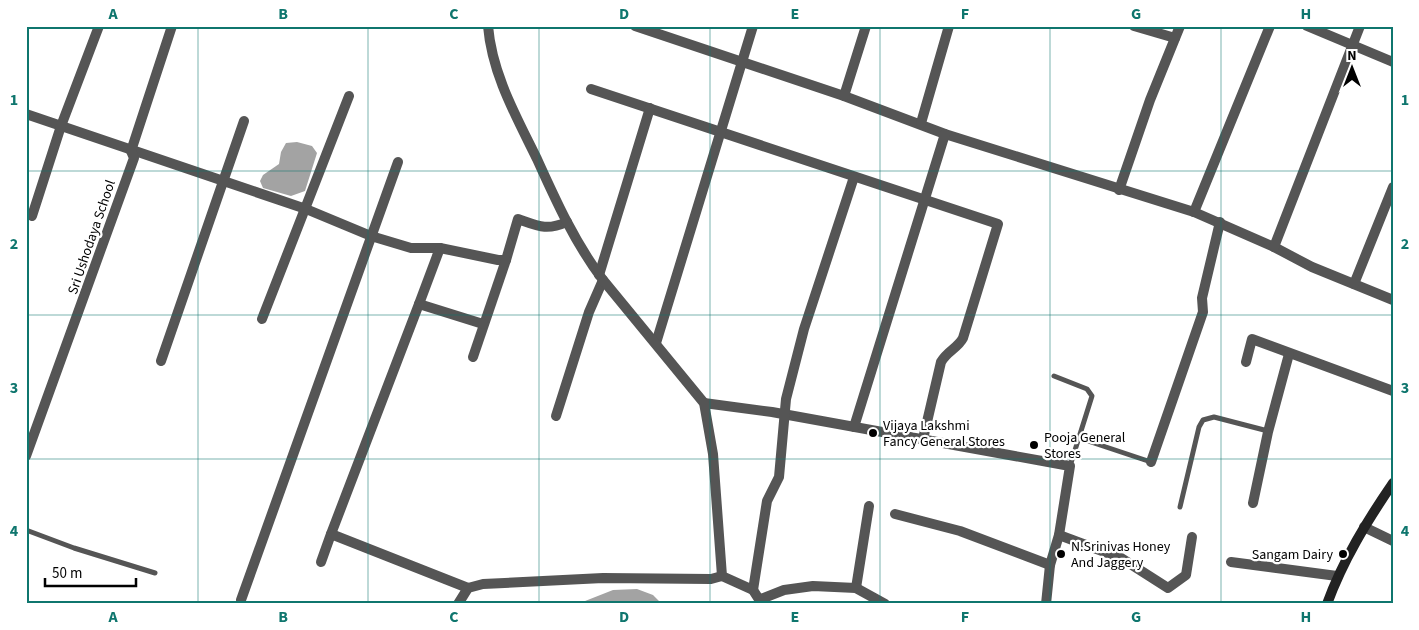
<svg xmlns="http://www.w3.org/2000/svg" width="1419" height="630" font-family="'Source Sans 3',sans-serif">
<style>
.water{fill:#a3a3a3}
.lines{fill:none;stroke-linecap:round;stroke-linejoin:round}
.service{stroke:#555;stroke-width:5}
.minor{stroke:#555;stroke-width:10}
.tertiary{stroke:#555;stroke-width:10}
.secondary{stroke:#222;stroke-width:10}
.grid{fill:none;stroke:#0f766e;stroke-width:1;stroke-opacity:0.55}
.poi-dot{fill:#000;stroke:#fff;stroke-width:2}
.labels{text-anchor:middle;stroke-width:4.5;stroke-linejoin:round;paint-order:stroke}
.street-label{font-size:14px;fill:#000;stroke:#fff}
.poi-label{font-size:14px;fill:#000;stroke:#fff;text-anchor:start}
.neatline{fill:none;stroke:#0f766e;stroke-width:2}
.grid-label{font-size:16px;text-anchor:middle;font-weight:bold;fill:#0f766e}
</style>
<rect width="100%" height="100%" fill="#fff"/>
<g class="water">
<polygon points="297,142 312,146 317,153 305,191 291,196 263,188 260,181 263,175 279,164 281,152 286,143"/>
<polygon points="637,589 653,595 662,604 555,604 580,603 613,590"/>
</g>
<g class="lines">
<g class="service">
<polyline points="1054,376 1087,389 1092,396 1070,466"/>
<polyline points="1079,438 1151,462"/>
<polyline points="1180,507 1199,427 1203,420 1214,417 1268,431"/>
<polyline points="26,530 74,548 155,573"/>
</g>
<g class="minor">
<polyline points="635,26 844,96 945,134 1194,212 1274,247 1312,267 1393,300"/>
<polyline points="1134,26 1175,38"/>
<polyline points="1307,26 1393,62"/>
<path d="M591,89L998,224L963,338C958,348 947,351 941,362L923,439"/>
<polyline points="844,96 866,26"/>
<path d="M26,114L306,209L371,236L411,248H440L498,260H506L518,219C538,226 546,231 567,222"/>
<polyline points="921,123 949,26"/>
<polyline points="1119,190 1150,100 1180,26"/>
<polyline points="1194,212 1270,26"/>
<polyline points="32,216 61,126 99,26"/>
<polyline points="1274,247 1360,26"/>
<polyline points="599,275 650,108"/>
<polyline points="1354,284 1393,187"/>
<polyline points="419,304 440,248"/>
<polyline points="262,319 349,96"/>
<polyline points="656,343 753,26"/>
<polyline points="473,357 506,260"/>
<polyline points="161,361 244,121"/>
<polyline points="1246,362 1252,339 1393,391"/>
<polyline points="704,403 772,412 1070,466 1059,535 1050,565 1046,604"/>
<polyline points="556,416 589,312 603,280"/>
<polyline points="854,427 945,134"/>
<polyline points="26,456 134,158 131,151 172,26"/>
<polyline points="1151,462 1203,312 1202,298 1220,222"/>
<polyline points="1253,503 1268,432 1289,354"/>
<polyline points="895,514 960,531 1050,565"/>
<polyline points="1364,527 1393,541"/>
<polyline points="331,534 419,304 483,324"/>
<polyline points="1059,535 1121,558 1168,588 1186,575 1192,537"/>
<polyline points="321,562 331,534 468,588"/>
<polyline points="1231,562 1337,576"/>
<polyline points="856,588 869,506"/>
<polyline points="753,590 767,501 779,477 786,399 804,329 854,177"/>
<polyline points="761,599 784,590 813,586 856,588 885,604"/>
<polyline points="241,600 398,162"/>
<polyline points="458,604 468,588 483,584 603,578 711,579 722,576"/>
</g>
<path class="tertiary" d="M488,26C492,74 516,116 537,159C556,201 575,243 603,280L704,403L713,454L722,576L753,590L762,604"/>
<path class="secondary" d="M1327,604C1343,560 1367,521 1393,483"/>
</g>
<path class="grid" d="M198,26V604M368,26V604M539,26V604M710,26V604M880,26V604M1050,26V604M1221,26V604M26,171H1393M26,315H1393M26,459H1393"/>
<g class="poi-dot">
<circle cx="873" cy="433" r="5"/>
<circle cx="1034" cy="445" r="5"/>
<circle cx="1061" cy="554" r="5"/>
<circle cx="1343" cy="554" r="5"/>
</g>
<g class="labels">
<g class="street-label">
<text transform="translate(91 237) rotate(-71)" y="5">Sri Ushodaya School</text>
</g>
<g class="poi-label">
<text x="883" y="430">Vijaya Lakshmi<tspan x="883" dy="16">Fancy General Stores</tspan></text>
<text x="1044" y="442">Pooja General<tspan x="1044" dy="16">Stores</tspan></text>
<text x="1071" y="551">N.Srinivas Honey<tspan x="1071" dy="16">And Jaggery</tspan></text>
<text x="1333" y="559" text-anchor="end">Sangam Dairy</text>
</g>
</g>
<rect width="1419" height="630" fill="none" stroke="#ffffff" stroke-width="55"/>
<g transform="translate(1352 68)" stroke="#ffffff" stroke-width="4" paint-order="stroke">
<path d="M0-4L9 19L0 12L-9 19Z" fill="#000000"/>
<text y="-8" font-size="14" font-weight="bold" text-anchor="middle" fill="#000000">N</text>
</g>
<path d="M45 578v8h91v-8" fill="none" stroke="#000000" stroke-width="2.5"/>
<text x="52" y="578" font-size="15" fill="#000000" stroke="#ffffff" stroke-width="4" paint-order="stroke">50 m</text>
<rect x="28" y="28" width="1364" height="574" class="neatline"/>
<g class="grid-label">
<text x="113" y="19">A</text>
<text x="283" y="19">B</text>
<text x="454" y="19">C</text>
<text x="624" y="19">D</text>
<text x="795" y="19">E</text>
<text x="965" y="19">F</text>
<text x="1136" y="19">G</text>
<text x="1306" y="19">H</text>
<text x="14" y="105">1</text>
<text x="1405" y="105">1</text>
<text x="14" y="249">2</text>
<text x="1405" y="249">2</text>
<text x="14" y="393">3</text>
<text x="1405" y="393">3</text>
<text x="14" y="536">4</text>
<text x="1405" y="536">4</text>
<text x="113" y="622">A</text>
<text x="283" y="622">B</text>
<text x="454" y="622">C</text>
<text x="624" y="622">D</text>
<text x="795" y="622">E</text>
<text x="965" y="622">F</text>
<text x="1136" y="622">G</text>
<text x="1306" y="622">H</text>
</g>
</svg>
